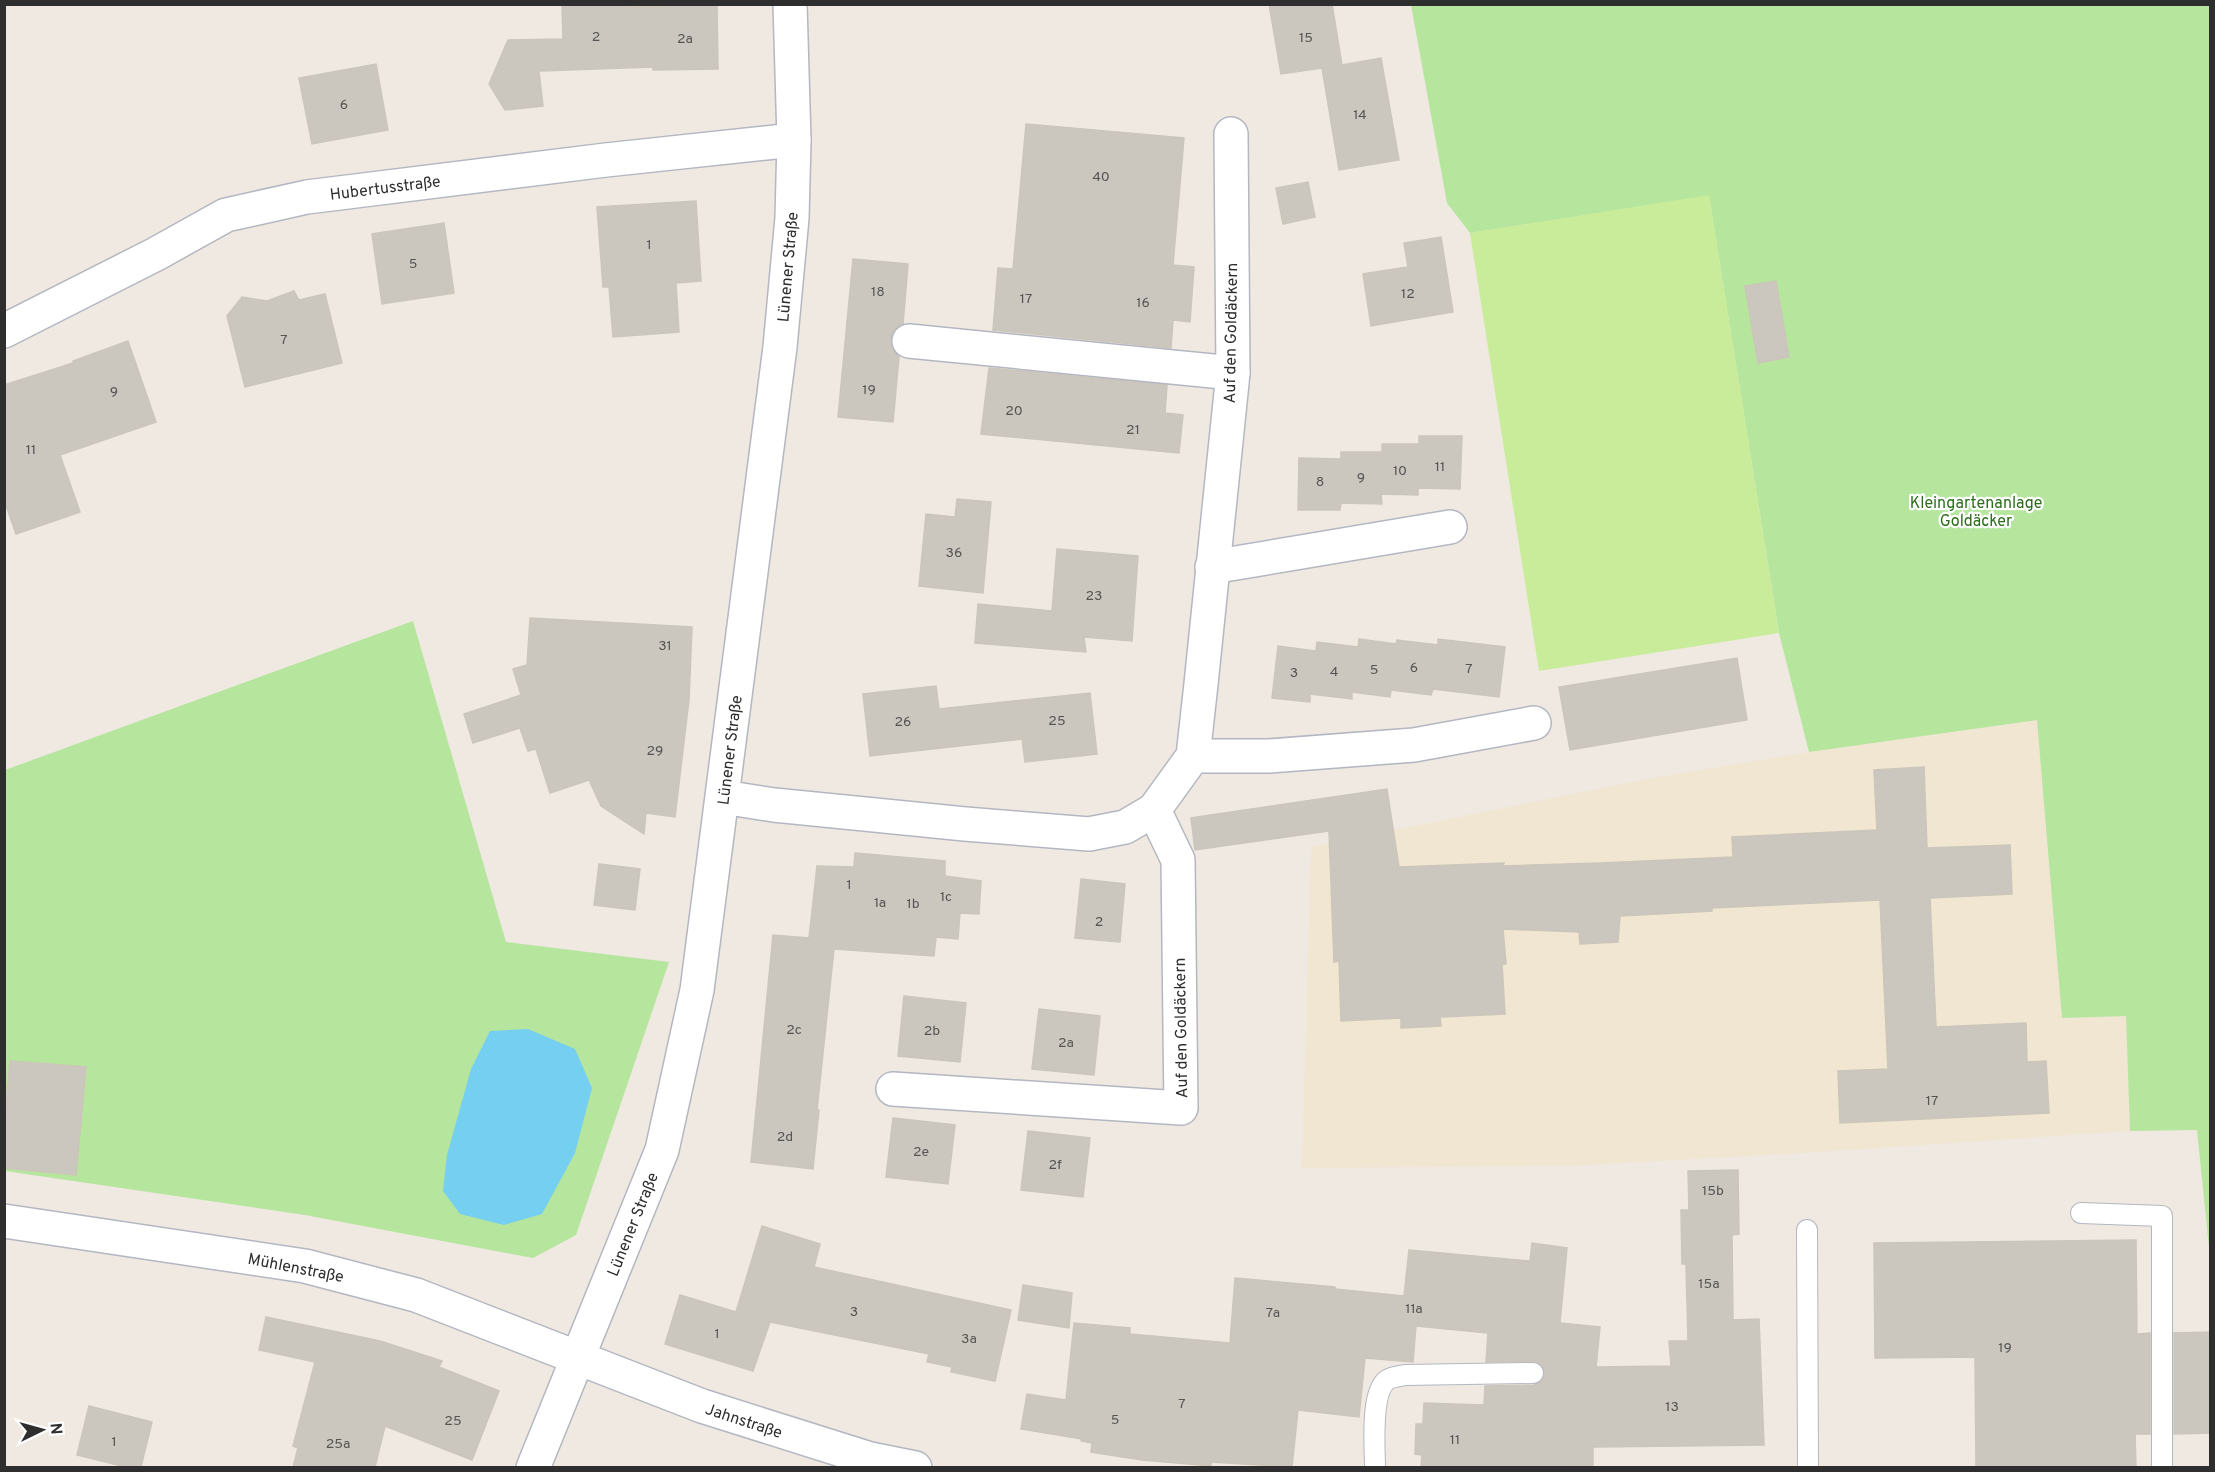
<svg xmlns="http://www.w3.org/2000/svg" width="2215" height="1472" font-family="Overpass,sans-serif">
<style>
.education{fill:#f0e6d1}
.green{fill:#b6e59e}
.pitch{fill:#c9ec9a}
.water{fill:#75cff0}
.building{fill:#cbc7bf;stroke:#cbc5ba;stroke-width:1.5}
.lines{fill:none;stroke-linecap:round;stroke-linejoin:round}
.service-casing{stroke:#b4b7c1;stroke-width:22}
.minor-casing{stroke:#b4b7c1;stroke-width:36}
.secondary-casing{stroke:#b4b7c1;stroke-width:36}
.service{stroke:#fff;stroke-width:20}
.minor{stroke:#fff;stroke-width:33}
.secondary{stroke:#fff;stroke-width:33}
.labels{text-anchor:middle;stroke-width:4.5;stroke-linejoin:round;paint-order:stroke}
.number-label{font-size:14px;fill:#555452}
.street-label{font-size:16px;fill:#2e2e2e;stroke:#fff}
.park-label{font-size:16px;fill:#2c6e1b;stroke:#fff}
</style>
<rect width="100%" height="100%" fill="#efe9e1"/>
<polygon class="education" points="2037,720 2062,1018 2126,1015 2130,1131 1803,1153 1568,1166 1302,1168 1311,847 1647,779 1809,752"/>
<g class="green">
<polygon points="1411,5 2210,5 2210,1257 2197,1130 2130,1131 2126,1016 2062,1018 2037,720 1809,752 1779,633 1709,196 1470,233 1447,203"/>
<polygon points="413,621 506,942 669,962 576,1235 533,1258 305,1215 5,1171 5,770"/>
</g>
<polygon class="pitch" points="1709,195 1779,633 1539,671 1470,233"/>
<polygon class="water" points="528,1029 575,1049 592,1088 575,1153 542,1214 504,1225 460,1214 443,1191 447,1155 471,1069 490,1031"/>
<g class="building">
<polygon points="562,4 628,4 628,7 717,5 718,69 653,70 653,67 539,71 543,106 505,110 489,84 508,40 563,39"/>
<polygon points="1269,4 1332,4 1342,65 1381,58 1399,160 1339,170 1322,68 1281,74"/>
<polygon points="376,64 388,130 312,144 299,78"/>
<polygon points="1026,124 1184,138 1173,265 1194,267 1190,322 1173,320 1171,348 993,330 998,268 1013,269"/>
<polygon points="1308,182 1315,217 1283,224 1276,188"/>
<polygon points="696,201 701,281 676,283 679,332 613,337 609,287 603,287 597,207"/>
<polygon points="444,223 454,293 382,304 372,234"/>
<polygon points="1441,237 1453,312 1371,326 1363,274 1408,267 1404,243"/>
<polygon points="853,259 908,264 903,324 894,330 890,340 892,349 899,357 893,422 838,417"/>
<polygon points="1776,281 1789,357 1758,363 1745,286"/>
<polygon points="294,291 299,300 325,294 342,363 245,387 227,316 242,297 267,301"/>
<polygon points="128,341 156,422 60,455 80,512 16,534 4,500 4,385 73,363 73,361"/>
<polygon points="989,368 1167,385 1165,413 1183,415 1179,453 981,434"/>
<polygon points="1419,436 1462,436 1460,489 1418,488 1418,495 1381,494 1382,504 1341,503 1340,510 1298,510 1299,458 1341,459 1341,452 1382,452 1382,444 1419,444"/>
<polygon points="957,499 991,502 983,593 919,586 926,514 955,517"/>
<polygon points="1057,549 1138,556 1132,641 1084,637 1086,652 975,643 978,604 1052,611"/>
<polygon points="530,618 692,627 689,700 675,817 646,813 644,834 601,806 589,780 550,793 536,749 528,751 520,728 473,743 464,714 521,695 513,669 527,665"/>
<polygon points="1359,639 1396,644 1397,640 1438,645 1438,639 1505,647 1499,697 1433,689 1431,695 1391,690 1390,697 1352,692 1352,699 1310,694 1310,702 1272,698 1278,646 1316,651 1317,642 1358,647"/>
<polygon points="1737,658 1747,720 1570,750 1559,687"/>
<polygon points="936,686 939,709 1090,693 1097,754 1025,762 1022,739 870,756 863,694"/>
<polygon points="1924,767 1927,848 2010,845 2012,894 1930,898 1936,1027 2026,1023 2027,1062 2046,1061 2049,1113 1840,1123 1838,1071 1888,1069 1880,900 1712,908 1712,911 1620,916 1618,942 1580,944 1579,932 1503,929 1506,964 1502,964 1505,1014 1440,1017 1441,1026 1401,1028 1401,1018 1341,1021 1339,961 1334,962 1329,831 1195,850 1191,818 1387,789 1399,867 1504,863 1503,866 1601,863 1733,857 1732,837 1877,830 1874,770"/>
<polygon points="855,853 945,861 945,876 981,881 979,914 960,913 958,939 936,937 934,956 834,949 817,1110 819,1110 813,1169 751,1162 773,935 809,938 817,866 854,867"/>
<polygon points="599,864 640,869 635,910 594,905"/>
<polygon points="1081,879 1125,884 1120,942 1075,938"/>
<polygon points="904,996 966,1003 960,1062 898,1056"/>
<polygon points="1039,1009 1100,1016 1094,1075 1032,1069"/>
<polygon points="10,1061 86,1067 76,1175 4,1168 4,1130"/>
<polygon points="893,1118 955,1125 948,1184 886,1177"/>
<polygon points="1028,1131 1090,1138 1083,1197 1021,1190"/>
<polygon points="1738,1170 1739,1234 1732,1235 1733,1320 1759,1319 1764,1445 1593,1447 1593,1466 1421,1467 1422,1455 1415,1454 1416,1424 1423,1424 1424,1403 1484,1405 1485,1386 1534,1385 1543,1379 1545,1372 1539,1363 1533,1361 1486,1362 1488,1333 1416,1326 1413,1362 1365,1358 1359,1417 1298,1410 1292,1467 1211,1462 1211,1466 1142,1460 1091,1452 1092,1443 1081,1441 1082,1439 1021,1429 1027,1394 1066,1400 1074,1323 1130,1328 1130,1334 1230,1343 1235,1278 1335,1287 1335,1289 1404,1296 1409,1250 1530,1261 1532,1243 1567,1248 1560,1323 1600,1327 1596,1367 1671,1366 1669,1341 1688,1341 1686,1264 1682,1264 1681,1210 1689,1210 1688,1171"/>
<polygon points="762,1226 820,1244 814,1267 1011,1310 995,1381 951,1372 952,1367 927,1362 929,1354 770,1322 753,1371 665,1344 680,1295 736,1312"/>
<polygon points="2136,1240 2137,1334 2150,1333 2150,1434 2135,1434 2136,1467 1976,1467 1975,1357 1875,1358 1874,1243"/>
<polygon points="1023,1285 1072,1293 1069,1328 1018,1320"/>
<polygon points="266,1317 380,1341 442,1361 439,1367 499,1391 472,1460 385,1426 375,1467 293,1467 298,1448 293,1446 315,1362 259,1350"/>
<polygon points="2211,1332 2211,1433 2174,1434 2174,1333"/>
<polygon points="89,1406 152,1422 141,1467 126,1467 77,1455"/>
</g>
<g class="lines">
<defs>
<g id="service">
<polyline points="2081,1213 2162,1216 2162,1468"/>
<polyline points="1807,1230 1808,1468"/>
<path d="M1375,1468C1375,1447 1370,1393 1387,1380C1391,1377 1400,1376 1405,1375L1533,1373"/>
</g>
<g id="minor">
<polyline points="4,331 156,254 226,215 307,197 606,160 794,140"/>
<polyline points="909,341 1233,373"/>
<polyline points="1212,567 1450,527"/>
<polyline points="1193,756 1269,756 1414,745 1534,723"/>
<polyline points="723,797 774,805 965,824 1089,834 1125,827 1154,810 1193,756 1201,684 1233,373 1231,134"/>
<polyline points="893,1089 1181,1108 1178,860 1154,810"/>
</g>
<g id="secondary">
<polyline points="4,1221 305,1266 416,1295 702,1406 870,1459 915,1468"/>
<polyline points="533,1468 662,1150 697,990 780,347 792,218 794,140 790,4"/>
</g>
</defs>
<use href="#service" class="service-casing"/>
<use href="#minor" class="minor-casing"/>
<use href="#secondary" class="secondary-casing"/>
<use href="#service" class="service"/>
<use href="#minor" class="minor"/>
<use href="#secondary" class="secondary"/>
</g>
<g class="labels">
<g class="number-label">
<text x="596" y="41">2</text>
<text x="1306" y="42">15</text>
<text x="685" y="43">2a</text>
<text x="344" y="109">6</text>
<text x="1360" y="119">14</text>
<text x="1101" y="181">40</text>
<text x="649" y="249">1</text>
<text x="413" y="268">5</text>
<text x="878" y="296">18</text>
<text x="1408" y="298">12</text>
<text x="1026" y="303">17</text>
<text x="1143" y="307">16</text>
<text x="284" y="344">7</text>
<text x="869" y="394">19</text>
<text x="114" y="396">9</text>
<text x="1014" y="415">20</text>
<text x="1133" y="434">21</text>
<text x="31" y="454">11</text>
<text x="1440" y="471">11</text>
<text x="1400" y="475">10</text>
<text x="1361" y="482">9</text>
<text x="1320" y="486">8</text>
<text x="954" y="557">36</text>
<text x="1094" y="600">23</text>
<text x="665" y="650">31</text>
<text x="1414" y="672">6</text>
<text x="1469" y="673">7</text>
<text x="1374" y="674">5</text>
<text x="1334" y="676">4</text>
<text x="1294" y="677">3</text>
<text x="1057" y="725">25</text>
<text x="903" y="726">26</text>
<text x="655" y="755">29</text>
<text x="849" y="889">1</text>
<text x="946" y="901">1c</text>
<text x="880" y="907">1a</text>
<text x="913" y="908">1b</text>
<text x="1099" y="926">2</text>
<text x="794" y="1034">2c</text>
<text x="932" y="1035">2b</text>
<text x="1066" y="1047">2a</text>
<text x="1932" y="1105">17</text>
<text x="785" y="1141">2d</text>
<text x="921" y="1156">2e</text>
<text x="1055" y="1169">2f</text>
<text x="1713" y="1195">15b</text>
<text x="1709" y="1288">15a</text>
<text x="1414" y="1313">11a</text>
<text x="854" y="1316">3</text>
<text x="1273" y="1317">7a</text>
<text x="717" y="1338">1</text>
<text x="969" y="1343">3a</text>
<text x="2005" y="1352">19</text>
<text x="1182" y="1408">7</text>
<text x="1672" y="1411">13</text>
<text x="1115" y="1424">5</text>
<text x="453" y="1425">25</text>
<text x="1455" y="1444">11</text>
<text x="114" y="1446">1</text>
<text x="338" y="1448">25a</text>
</g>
<g class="street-label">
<text transform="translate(385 187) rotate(-7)" y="6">Hubertusstraße</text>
<text transform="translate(787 267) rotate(-85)" y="6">Lünener Straße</text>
<text transform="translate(1230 333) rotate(-89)" y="6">Auf den Goldäckern</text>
<text transform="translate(729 750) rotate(-83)" y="6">Lünener Straße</text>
<text transform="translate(1180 1028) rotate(-91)" y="6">Auf den Goldäckern</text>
<text transform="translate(632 1224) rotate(-68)" y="6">Lünener Straße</text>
<text transform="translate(296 1267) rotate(11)" y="6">Mühlenstraße</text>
<text transform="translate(744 1420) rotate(18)" y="6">Jahnstraße</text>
</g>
<g class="park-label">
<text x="1976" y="508">Kleingartenanlage<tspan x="1976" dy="18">Goldäcker</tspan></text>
</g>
</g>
<rect width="2215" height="1472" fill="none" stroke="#2e2e2e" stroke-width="12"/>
<g transform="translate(42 1430) rotate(85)" stroke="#ffffff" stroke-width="4.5" paint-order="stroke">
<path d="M0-4.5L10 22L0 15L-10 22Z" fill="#2e2e2e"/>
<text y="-9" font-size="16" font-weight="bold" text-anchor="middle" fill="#2e2e2e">N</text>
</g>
</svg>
